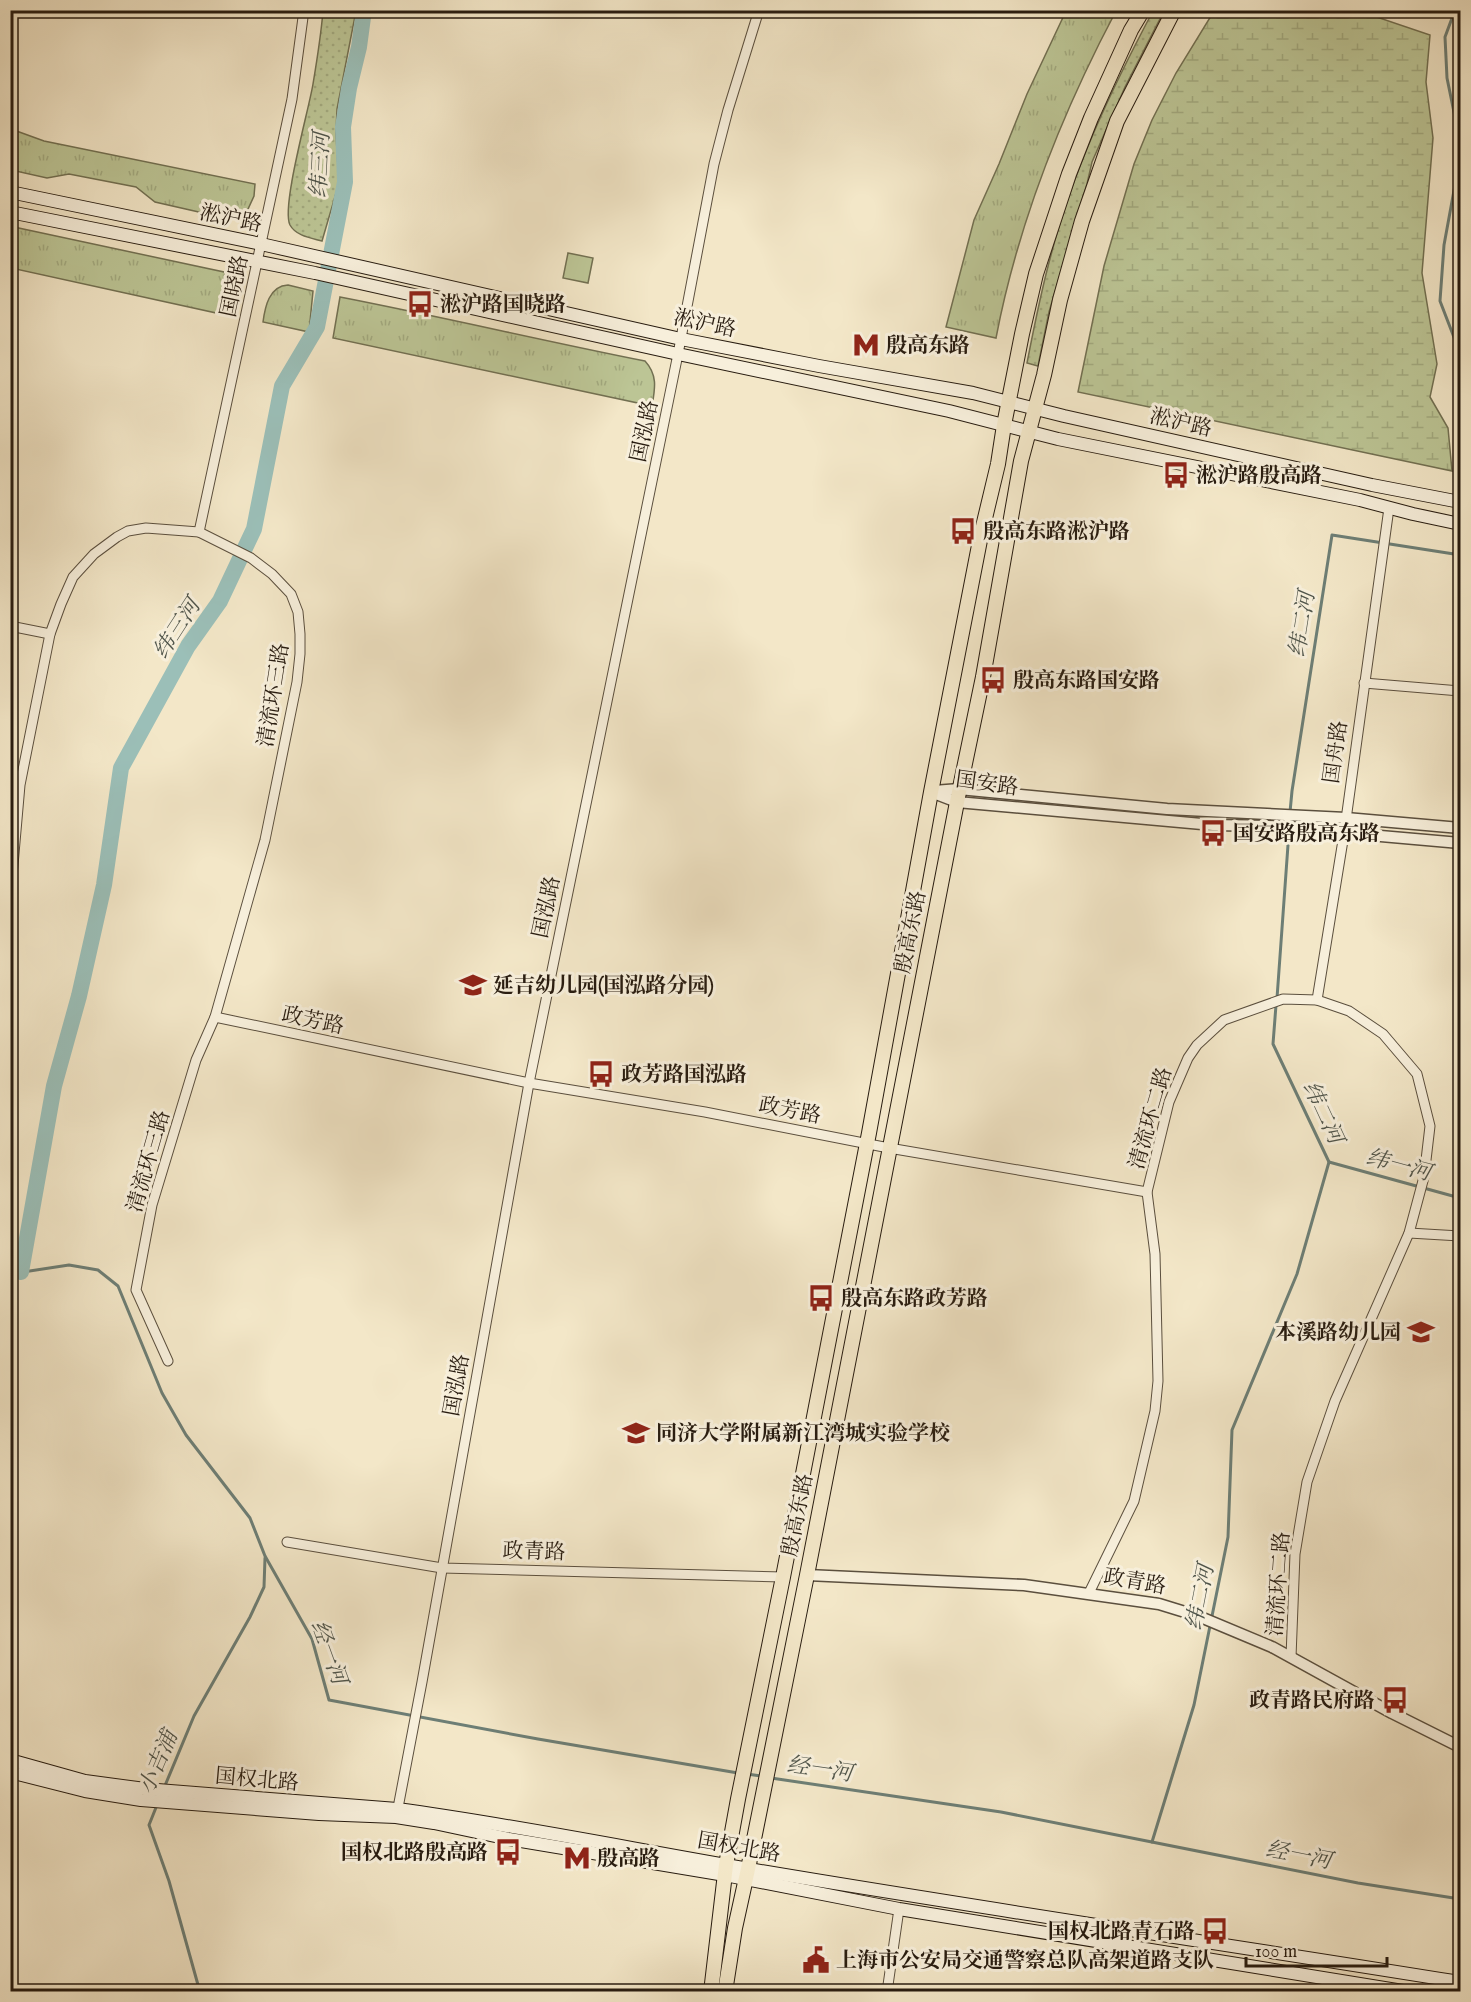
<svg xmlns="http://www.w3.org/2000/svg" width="1471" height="2002" font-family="'IM FELL English','Noto Serif SC',serif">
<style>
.grass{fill:url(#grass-dots);stroke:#727052;stroke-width:1.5}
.wetland{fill:url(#wetland-marsh);stroke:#727052;stroke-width:1.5}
.park{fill:url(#park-tufts);stroke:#727052;stroke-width:1.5}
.garden{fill:#bcc595;stroke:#727052;stroke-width:1.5}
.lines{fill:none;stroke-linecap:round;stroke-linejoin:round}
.stream{stroke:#6d7e75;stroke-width:3}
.river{stroke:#9bbfb8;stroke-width:16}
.minor-casing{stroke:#5b4f3e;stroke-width:11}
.tertiary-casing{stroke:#5b4f3e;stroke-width:13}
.secondary-casing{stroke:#281c10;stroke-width:14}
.primary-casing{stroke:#281c10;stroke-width:16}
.minor{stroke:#f7efdb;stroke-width:9}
.tertiary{stroke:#f7efdb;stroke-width:10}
.secondary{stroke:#f7efdb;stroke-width:12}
.primary{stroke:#f3e7c8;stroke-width:14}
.labels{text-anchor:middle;stroke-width:6;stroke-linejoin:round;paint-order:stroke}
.street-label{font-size:21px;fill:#281c10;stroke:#f7efdb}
.poi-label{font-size:21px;font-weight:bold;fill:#281c10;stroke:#f7efdb;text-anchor:start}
.water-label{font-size:22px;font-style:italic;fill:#50554b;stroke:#f7efdb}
</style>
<defs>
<pattern id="grass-dots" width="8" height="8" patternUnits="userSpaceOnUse" patternTransform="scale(1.5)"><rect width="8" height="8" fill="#bcc595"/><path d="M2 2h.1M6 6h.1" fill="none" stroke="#a2a97f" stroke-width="1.8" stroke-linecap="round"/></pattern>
<pattern id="wetland-marsh" width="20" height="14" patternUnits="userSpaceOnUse" patternTransform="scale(1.5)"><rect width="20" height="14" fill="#bcc595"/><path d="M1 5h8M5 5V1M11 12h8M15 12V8" fill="none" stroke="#a2a97f"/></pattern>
<pattern id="park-tufts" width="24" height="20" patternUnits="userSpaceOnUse" patternTransform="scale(1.5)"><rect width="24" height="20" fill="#bcc595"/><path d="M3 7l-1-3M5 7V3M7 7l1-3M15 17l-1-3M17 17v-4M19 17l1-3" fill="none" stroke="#a2a97f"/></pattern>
</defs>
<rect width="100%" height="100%" fill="#f3e7c8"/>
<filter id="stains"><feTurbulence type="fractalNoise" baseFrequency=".00333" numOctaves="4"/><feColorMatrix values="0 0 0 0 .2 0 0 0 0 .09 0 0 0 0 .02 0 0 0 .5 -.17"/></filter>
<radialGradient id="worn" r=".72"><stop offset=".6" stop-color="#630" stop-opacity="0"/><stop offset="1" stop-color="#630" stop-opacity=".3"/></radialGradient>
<g class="grass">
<path d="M323,11H356L337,109L336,134L339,183L322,241C311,238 296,236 290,225C281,207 309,109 313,84C317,60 321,35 323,11Z"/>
<path d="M1153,11H1164L1125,87L1092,162L1087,184L1049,312L1038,366L1027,363C1034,327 1041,291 1051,255C1073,170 1112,88 1153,11Z"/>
</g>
<polygon class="wetland" points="1214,11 1359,11 1430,35 1426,82 1433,138 1422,273 1437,364 1430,397 1448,428 1452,471 1078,392 1104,266 1134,164 1152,120 1176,73"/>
<g class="park">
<path d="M1066,11H1116C1062,113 1018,223 996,338L946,327L974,220L999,164L1027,94Z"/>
<polygon points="11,129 44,141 255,184 254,196 248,209 242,216 225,218 155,202 136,187 69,174 47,178 11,170"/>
<path d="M14,227L224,272C235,287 233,298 230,316L11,268V242Z"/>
<path d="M288,285L313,291L309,332L263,322C265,307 269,286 288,285Z"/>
<path d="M340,297C443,317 544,341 645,361C658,375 655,389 652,406L333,338Z"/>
</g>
<polygon class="garden" points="568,253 593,258 588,283 563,278"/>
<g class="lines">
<g class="stream">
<polyline points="1455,10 1445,37 1447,78 1457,127 1455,185 1444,245 1440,301 1460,353 1460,366"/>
<polyline points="1290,812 1292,791 1332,535 1454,554 1459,527"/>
<polyline points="1277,998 1289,831"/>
<polyline points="1329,1162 1460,1198"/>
<polyline points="10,1274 69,1265 98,1270 118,1286 162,1393 186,1435 250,1518 265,1556 312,1639 329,1700 538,1739 738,1773"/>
<polyline points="747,1774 761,1776"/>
<polyline points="771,1778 1001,1812 1358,1883 1460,1899"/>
<polyline points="164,1788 194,1716 250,1617 264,1587 265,1558"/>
<polyline points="157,1805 149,1825 169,1881 200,1992"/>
<polyline points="1152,1842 1194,1705 1228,1537 1232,1430 1297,1274 1329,1162 1273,1044 1276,1005"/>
</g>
<polyline class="river" points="21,1272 54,1086 79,996 104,885 121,768 188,646 220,601 254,529 282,386 317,327 345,182 343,127 349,88 359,47 364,10"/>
<defs>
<g id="minor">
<polyline points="199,532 292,99 304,10"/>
<polyline points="10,626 50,634"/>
<polyline points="1364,683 1460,691"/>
<polyline points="10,899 20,785 50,634 61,604 73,577 94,554 117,537 128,531 146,528 199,532 251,558 272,574 291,594 298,612 300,634 300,654 297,682 265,840 215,1017 196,1060 152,1205 136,1290 168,1361"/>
<polyline points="1317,1000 1344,834 1389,508"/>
<polyline points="215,1017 529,1083 705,1112 889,1148 1147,1192"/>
<polyline points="1409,1233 1460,1236"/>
<polyline points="287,1542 442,1568 783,1577"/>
<polyline points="1089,1593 1134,1501 1155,1411 1158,1381 1155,1254 1147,1192 1169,1102 1188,1058 1197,1045 1224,1020 1283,999 1317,1000 1349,1011 1383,1034 1417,1074 1430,1126 1424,1177 1409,1233 1335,1401 1307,1482 1295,1554 1291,1657"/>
<polyline points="397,1813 422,1682 529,1083 678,354 714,164 728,110 759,10"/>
<polyline points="887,1992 899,1909"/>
</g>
<g id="tertiary">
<polyline points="934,791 959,789 1167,809 1346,818 1460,828"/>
<polyline points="931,792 957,802 1213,825 1268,826 1460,843"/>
<polyline points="807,1575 1024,1585 1159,1604 1198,1616 1272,1647 1392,1713 1460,1747"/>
</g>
<g id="secondary">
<polyline points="10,192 261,244 681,339 819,366 973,393 1064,416 1372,485 1460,502"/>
<polyline points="10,212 315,273 678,354 949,411 1058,439 1360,500 1413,514 1460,524"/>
<path d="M10,1760L85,1781L145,1789L397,1809C516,1825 632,1849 749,1869C986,1909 1224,1944 1460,1982"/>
<polyline points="10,1772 85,1791 141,1800 319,1814 396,1817 434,1823 509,1839 725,1875 899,1909 1409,1992"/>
</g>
<g id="primary">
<polyline points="711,1992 726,1865 738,1799 783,1577 869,1133 931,792 981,535 998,464 1004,425 1022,334 1036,274 1069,174 1091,118 1131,30 1143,10"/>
<polyline points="725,1992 735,1928 748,1869 807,1575 957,802 983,677 1021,461 1044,375 1060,300 1082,221 1117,121 1174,10"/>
</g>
</defs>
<use href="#minor" class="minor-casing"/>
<use href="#tertiary" class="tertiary-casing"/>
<use href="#secondary" class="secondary-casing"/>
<use href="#primary" class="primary-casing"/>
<use href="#minor" class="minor"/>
<use href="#tertiary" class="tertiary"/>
<use href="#secondary" class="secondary"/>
<use href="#primary" class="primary"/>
</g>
<defs>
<symbol id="bus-bare" viewBox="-9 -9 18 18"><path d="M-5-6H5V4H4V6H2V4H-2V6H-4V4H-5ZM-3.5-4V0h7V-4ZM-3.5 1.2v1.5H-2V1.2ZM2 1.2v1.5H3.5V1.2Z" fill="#8f2418" stroke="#f7efdb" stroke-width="2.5" paint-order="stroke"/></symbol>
<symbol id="metro-bare" viewBox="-9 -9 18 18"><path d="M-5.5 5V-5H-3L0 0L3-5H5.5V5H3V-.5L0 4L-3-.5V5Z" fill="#8f2418" stroke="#f7efdb" stroke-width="2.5" paint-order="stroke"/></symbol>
<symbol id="school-bare" viewBox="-9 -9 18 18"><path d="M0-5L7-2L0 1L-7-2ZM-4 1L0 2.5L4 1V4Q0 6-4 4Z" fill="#8f2418" stroke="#f7efdb" stroke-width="2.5" paint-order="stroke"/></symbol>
<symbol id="civic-bare" viewBox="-9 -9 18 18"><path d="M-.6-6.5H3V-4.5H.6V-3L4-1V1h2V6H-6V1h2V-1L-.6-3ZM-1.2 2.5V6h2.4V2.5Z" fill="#8f2418" stroke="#f7efdb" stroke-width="2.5" paint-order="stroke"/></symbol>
</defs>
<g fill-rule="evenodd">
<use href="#bus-bare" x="401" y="285" width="38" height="38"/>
<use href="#metro-bare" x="847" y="326" width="38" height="38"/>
<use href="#bus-bare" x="1157" y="456" width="38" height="38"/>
<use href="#bus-bare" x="944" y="512" width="38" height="38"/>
<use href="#bus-bare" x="974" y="661" width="38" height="38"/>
<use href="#bus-bare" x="1194" y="814" width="38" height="38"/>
<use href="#school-bare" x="454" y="966" width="38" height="38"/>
<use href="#bus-bare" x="582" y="1055" width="38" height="38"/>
<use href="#bus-bare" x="802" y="1279" width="38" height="38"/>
<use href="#school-bare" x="1402" y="1313" width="38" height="38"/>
<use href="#school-bare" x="617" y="1414" width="38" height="38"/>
<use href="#bus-bare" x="1376" y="1681" width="38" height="38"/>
<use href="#bus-bare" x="489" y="1833" width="38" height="38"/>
<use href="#metro-bare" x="558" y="1839" width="38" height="38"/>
<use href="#bus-bare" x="1196" y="1912" width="38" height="38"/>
<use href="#civic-bare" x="797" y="1941" width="38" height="38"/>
</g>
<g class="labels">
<g class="street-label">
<text transform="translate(231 218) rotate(12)" y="7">淞沪路</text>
<text transform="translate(234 286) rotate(-78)" y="7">国晓路</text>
<text transform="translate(705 323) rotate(12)" y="7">淞沪路</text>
<text transform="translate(1181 422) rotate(13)" y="7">淞沪路</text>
<text transform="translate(644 431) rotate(-78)" y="7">国泓路</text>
<text transform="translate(273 695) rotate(-81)" y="7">清流环三路</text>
<text transform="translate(1335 752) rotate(-82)" y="7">国舟路</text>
<text transform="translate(987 783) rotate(8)" y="7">国安路</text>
<text transform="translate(546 907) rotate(-78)" y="7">国泓路</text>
<text transform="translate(910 932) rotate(-79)" y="7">殷高东路</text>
<text transform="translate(313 1020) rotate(12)" y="7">政芳路</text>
<text transform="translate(790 1110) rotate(11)" y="7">政芳路</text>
<text transform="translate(1150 1118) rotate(-74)" y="7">清流环二路</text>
<text transform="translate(148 1161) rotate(-74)" y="7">清流环三路</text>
<text transform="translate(456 1385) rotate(-80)" y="7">国泓路</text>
<text transform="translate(797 1515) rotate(-79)" y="7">殷高东路</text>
<text transform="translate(534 1551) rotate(2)" y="7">政青路</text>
<text transform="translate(1135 1581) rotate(10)" y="7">政青路</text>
<text transform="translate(1278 1584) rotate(-86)" y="7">清流环二路</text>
<text transform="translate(257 1779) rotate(5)" y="7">国权北路</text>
<text transform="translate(739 1847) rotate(10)" y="7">国权北路</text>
</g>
<g class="poi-label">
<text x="440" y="311">淞沪路国晓路</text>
<text x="886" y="352">殷高东路</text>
<text x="1196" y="482">淞沪路殷高路</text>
<text x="983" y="538">殷高东路淞沪路</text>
<text x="1013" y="687">殷高东路国安路</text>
<text x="1233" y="840">国安路殷高东路</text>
<text x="493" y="992">延吉幼儿园(国泓路分园)</text>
<text x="621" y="1081">政芳路国泓路</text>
<text x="841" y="1305">殷高东路政芳路</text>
<text x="1401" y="1339" text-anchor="end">本溪路幼儿园</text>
<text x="656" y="1440">同济大学附属新江湾城实验学校</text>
<text x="1375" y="1707" text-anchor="end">政青路民府路</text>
<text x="488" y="1859" text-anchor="end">国权北路殷高路</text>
<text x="597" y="1865">殷高路</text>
<text x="1195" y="1938" text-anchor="end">国权北路青石路</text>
<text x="836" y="1967">上海市公安局交通警察总队高架道路支队</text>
</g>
<g class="water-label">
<text transform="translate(319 165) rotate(-87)" y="8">纬三河</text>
<text transform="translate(1301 624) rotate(-81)" y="8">纬二河</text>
<text transform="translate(176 628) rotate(-57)" y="8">纬三河</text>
<text transform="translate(1324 1112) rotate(65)" y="8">纬二河</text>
<text transform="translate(1399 1164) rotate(15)" y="8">纬一河</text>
<text transform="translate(1199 1597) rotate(-79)" y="8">纬二河</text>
<text transform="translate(330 1652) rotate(70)" y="8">经一河</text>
<text transform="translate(157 1762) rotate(-67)" y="8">小吉浦</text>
<text transform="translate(820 1768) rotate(8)" y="8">经一河</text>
<text transform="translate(1299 1854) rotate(11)" y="8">经一河</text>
</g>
</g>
<rect width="1471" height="2002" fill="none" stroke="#f3e7c8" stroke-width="36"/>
<rect x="12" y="12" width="1447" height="1978" fill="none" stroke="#281c10" stroke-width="3"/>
<rect x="18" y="18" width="1435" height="1966" fill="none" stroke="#281c10" stroke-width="1.5"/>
<path d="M1246 1957v9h141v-9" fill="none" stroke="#281c10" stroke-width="3"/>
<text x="1255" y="1957" font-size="18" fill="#281c10" stroke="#f7efdb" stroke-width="4.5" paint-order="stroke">100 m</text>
<rect width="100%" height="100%" filter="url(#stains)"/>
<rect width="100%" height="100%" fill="url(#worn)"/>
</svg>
